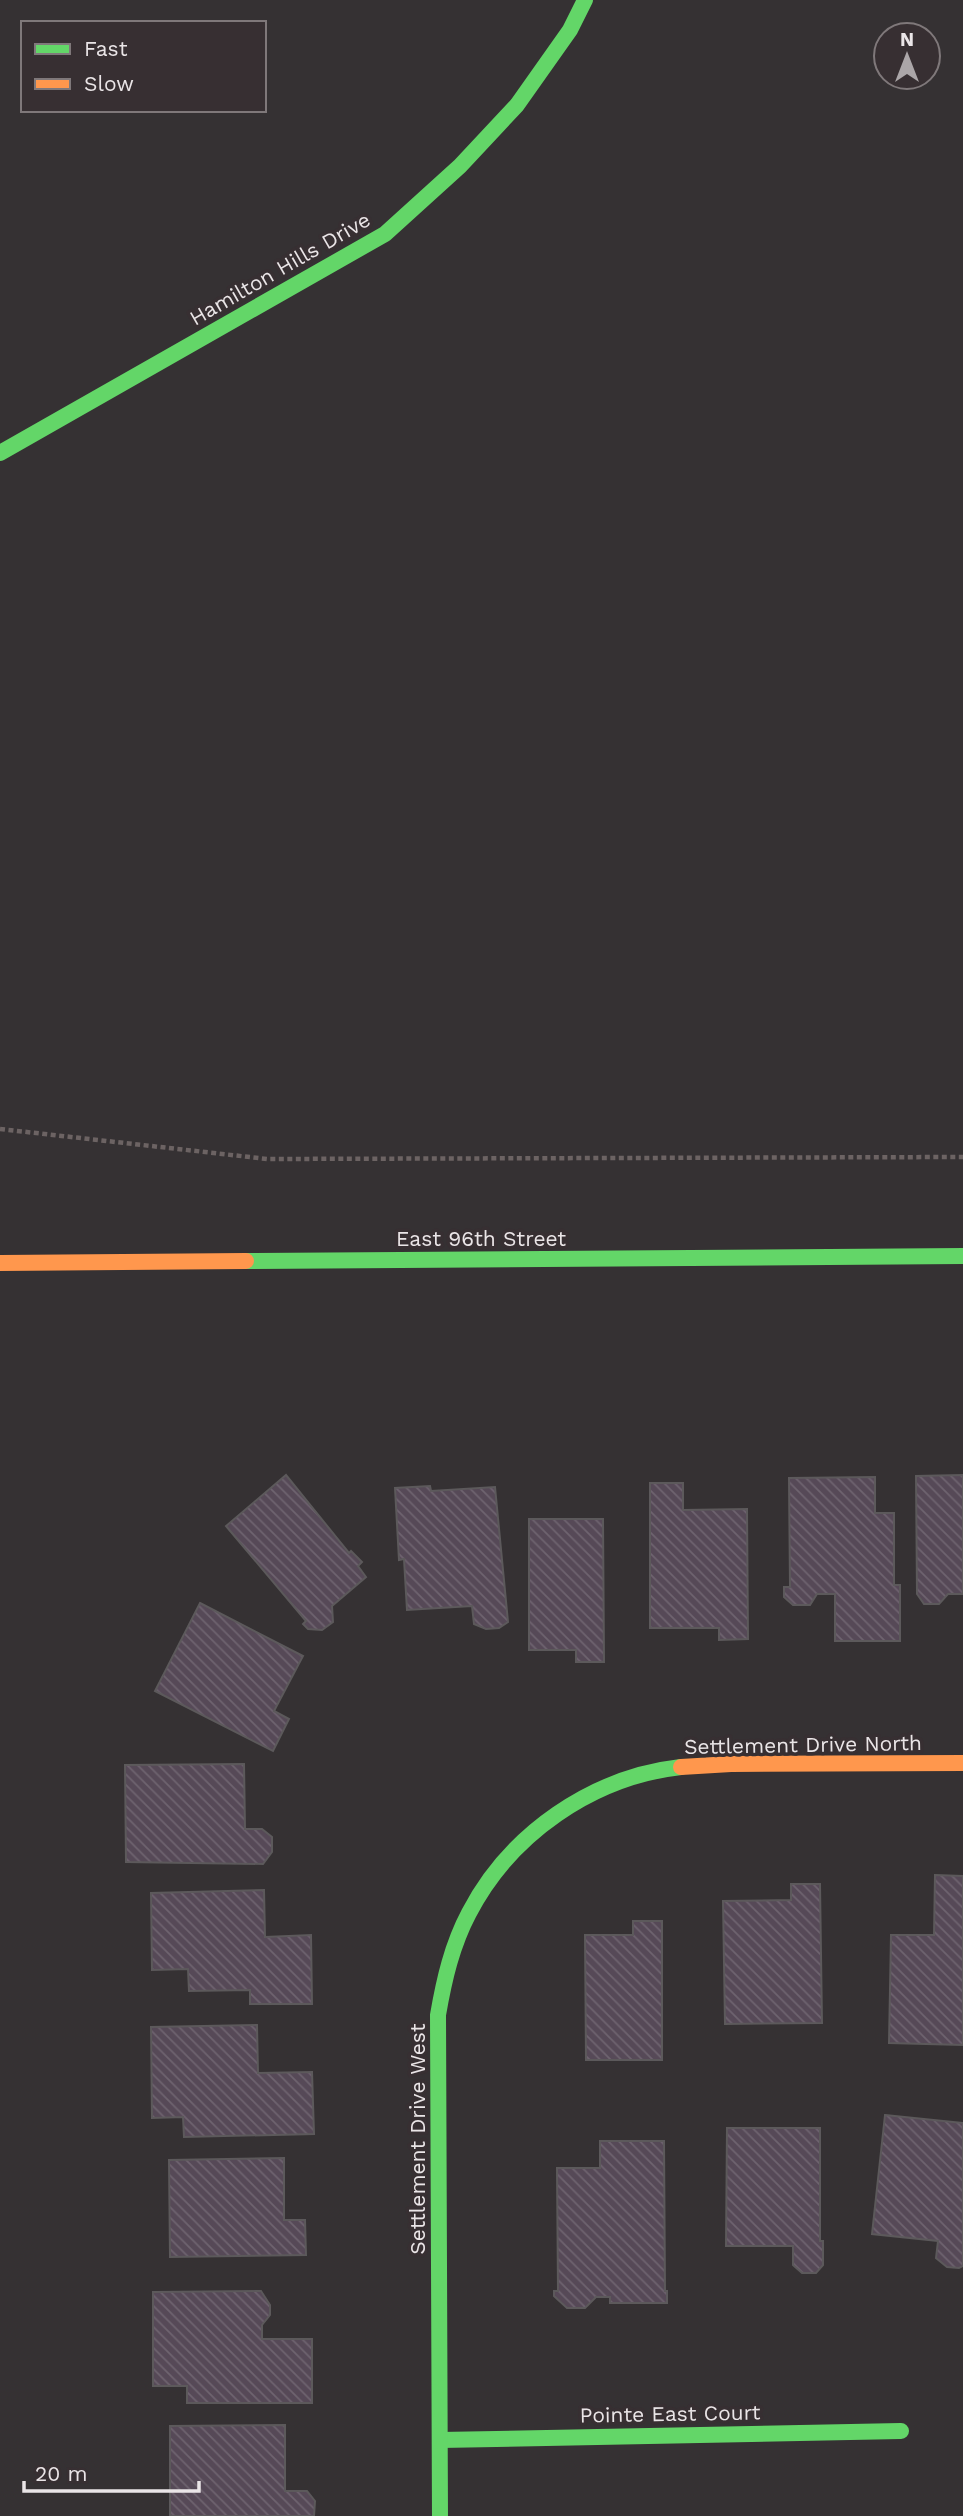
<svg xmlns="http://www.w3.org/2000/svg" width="963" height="2516" font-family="'Work Sans',sans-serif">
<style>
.building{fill:url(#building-back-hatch);stroke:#5c595b;stroke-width:2}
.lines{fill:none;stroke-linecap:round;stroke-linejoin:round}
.path{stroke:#6c6363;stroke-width:4.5;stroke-dasharray:5 3.5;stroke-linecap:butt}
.fast{stroke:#63d668;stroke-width:16}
.slow{stroke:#ff974d;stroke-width:16}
.labels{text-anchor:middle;stroke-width:7;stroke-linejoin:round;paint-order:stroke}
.street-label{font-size:21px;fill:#eae5e7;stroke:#372f32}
</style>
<defs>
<pattern id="building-back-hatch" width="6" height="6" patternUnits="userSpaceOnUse" patternTransform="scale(1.75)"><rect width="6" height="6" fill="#564957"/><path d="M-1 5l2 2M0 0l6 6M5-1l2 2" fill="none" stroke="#6e636f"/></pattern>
</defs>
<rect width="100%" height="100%" fill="#353133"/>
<g class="building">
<polygon points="286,1475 349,1553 351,1551 362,1562 358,1566 366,1577 332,1606 333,1622 322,1630 308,1629 303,1624 306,1621 226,1526"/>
<polygon points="963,1475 963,1594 948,1594 939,1604 924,1604 917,1594 916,1476"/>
<polygon points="875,1477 875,1513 894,1513 894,1585 900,1585 900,1641 835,1641 835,1594 817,1594 810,1605 793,1605 784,1597 784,1587 790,1587 789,1478"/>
<polygon points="650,1483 683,1483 683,1510 747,1509 748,1639 719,1640 719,1628 650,1628"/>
<polygon points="430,1486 431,1491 495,1487 508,1622 499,1628 486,1629 474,1624 472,1606 407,1610 404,1559 399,1560 395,1488"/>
<polygon points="529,1519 603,1519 604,1662 576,1662 576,1650 529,1650"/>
<polygon points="200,1603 303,1656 274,1711 289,1719 273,1751 155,1691"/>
<polygon points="244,1764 245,1829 262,1829 272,1837 272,1852 263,1864 126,1862 125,1765"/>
<polygon points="935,1875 963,1876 963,2045 889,2043 891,1935 934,1935"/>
<polygon points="791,1884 820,1884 822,2023 725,2024 723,1901 791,1900"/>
<polygon points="264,1890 265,1937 311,1935 312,2004 250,2004 250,1990 189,1991 188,1969 152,1970 151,1893"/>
<polygon points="633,1921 662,1921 662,2060 586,2060 585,1935 633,1935"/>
<polygon points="257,2025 258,2073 312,2072 314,2134 184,2137 183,2117 152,2118 151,2027"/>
<polygon points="885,2115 963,2123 963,2266 959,2268 947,2267 936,2258 938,2241 872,2234"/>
<polygon points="727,2128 820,2128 820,2241 823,2241 823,2265 816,2273 802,2273 793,2265 793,2246 726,2246"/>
<polygon points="600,2141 664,2141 665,2291 667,2291 667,2303 610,2303 610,2297 596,2297 585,2308 567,2308 554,2296 554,2291 558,2291 557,2168 600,2168"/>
<polygon points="284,2158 284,2220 305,2220 306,2255 170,2257 169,2160"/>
<polygon points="261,2291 270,2305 270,2315 262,2325 262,2339 312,2339 312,2403 187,2403 187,2386 153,2386 153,2292"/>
<polygon points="285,2425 285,2491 307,2491 315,2501 314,2516 170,2516 170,2426"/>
</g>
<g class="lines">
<polyline class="path" points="0,1129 267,1159 963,1157"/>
<g class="fast">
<polyline points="0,453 385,234 460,166 517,105 570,30 585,0"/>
<polyline points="246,1261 963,1256"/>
<polyline points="440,2440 901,2431"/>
<path d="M440,2516L438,2015C444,1980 452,1945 469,1913C510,1834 592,1777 681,1767"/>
</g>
<g class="slow">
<polyline points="0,1263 246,1261"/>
<polyline points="681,1767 731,1764 963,1763"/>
</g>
</g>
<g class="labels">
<g class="street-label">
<text transform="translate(280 269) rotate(-30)" y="7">Hamilton Hills Drive</text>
<text x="481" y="1246">East 96th Street</text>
<text transform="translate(803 1745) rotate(-1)" y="7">Settlement Drive North</text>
<text transform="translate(418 2139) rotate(-90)" y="7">Settlement Drive West</text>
<text transform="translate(670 2414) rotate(-1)" y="7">Pointe East Court</text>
</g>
</g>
<rect x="21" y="21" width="245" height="91" fill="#372f32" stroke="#7f787a" stroke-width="2"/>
<rect x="35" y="44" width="35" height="10" fill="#63d668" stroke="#7f787a" stroke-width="2"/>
<text x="84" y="56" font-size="21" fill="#eae5e7">Fast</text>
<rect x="35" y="79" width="35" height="10" fill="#ff974d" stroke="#7f787a" stroke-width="2"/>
<text x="84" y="91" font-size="21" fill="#eae5e7">Slow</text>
<g transform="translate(907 56)"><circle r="33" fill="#372f32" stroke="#7f787a" stroke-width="2"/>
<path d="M0-5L12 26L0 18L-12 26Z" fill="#aba6a8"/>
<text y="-10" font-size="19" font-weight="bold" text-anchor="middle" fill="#eae5e7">N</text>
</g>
<path d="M24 2481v10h175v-10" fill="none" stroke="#eae5e7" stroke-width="3.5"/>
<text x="35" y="2481" font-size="21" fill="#eae5e7" stroke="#372f32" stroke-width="5" paint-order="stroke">20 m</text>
</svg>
